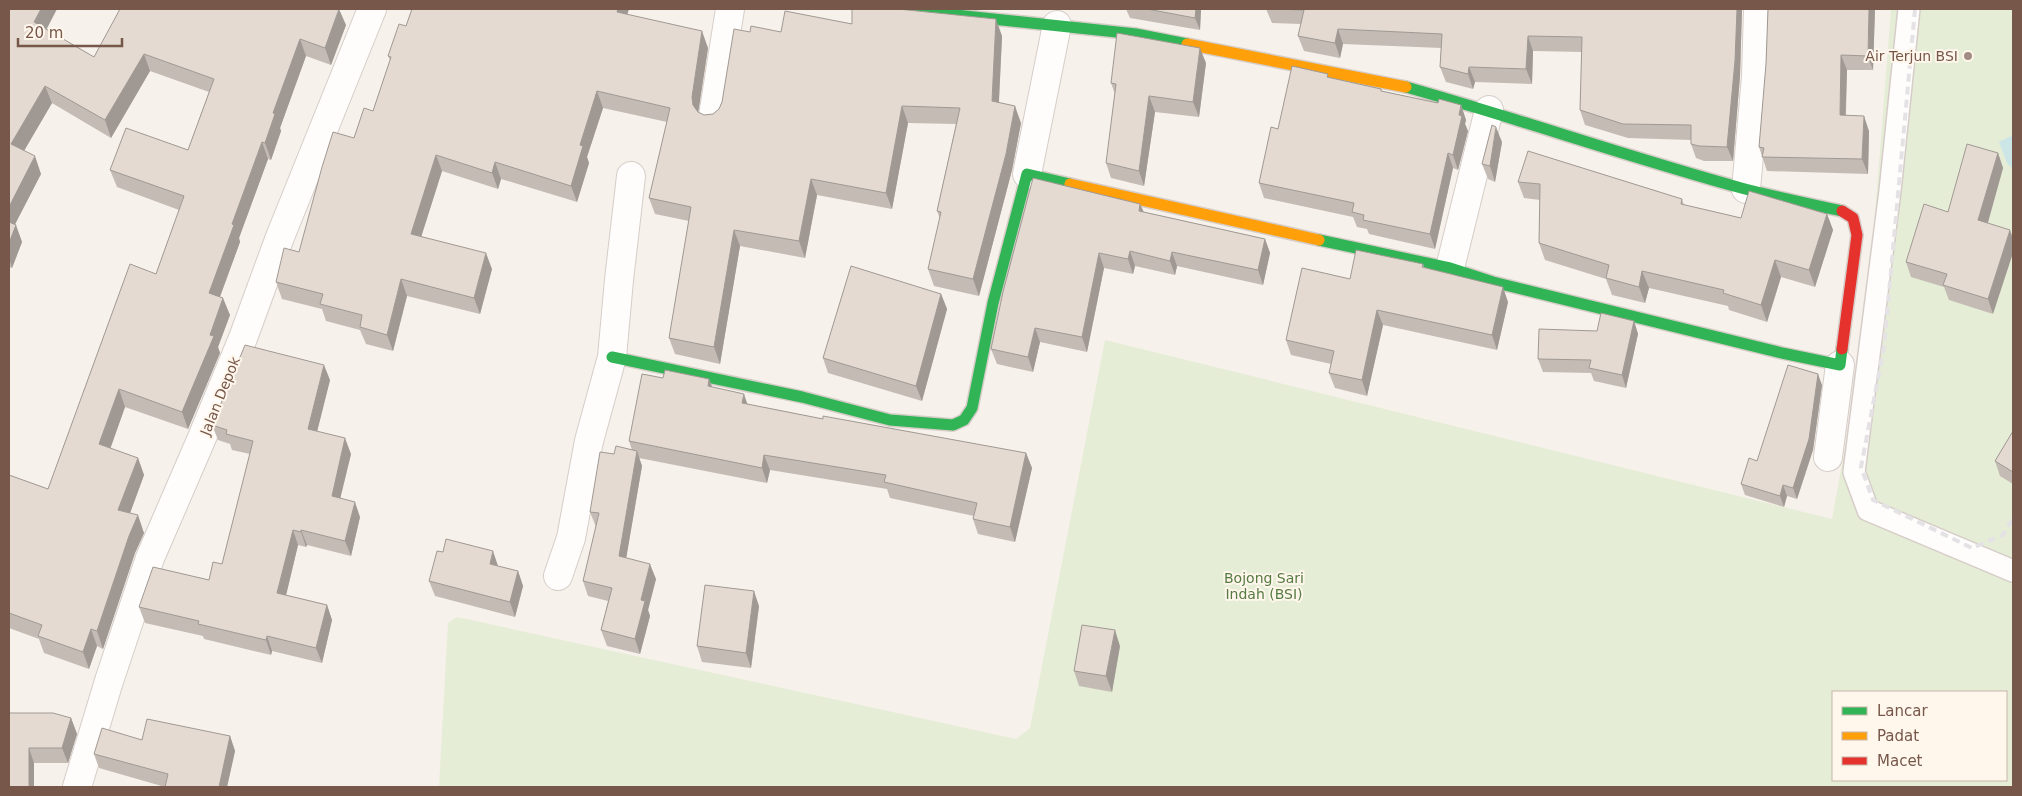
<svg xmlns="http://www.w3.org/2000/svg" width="2022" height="796" font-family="'DejaVu Sans',sans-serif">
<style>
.green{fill:#e5edd6;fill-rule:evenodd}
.water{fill:#cce6e8}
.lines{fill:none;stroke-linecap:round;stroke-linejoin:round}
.lane-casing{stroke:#d6cdc8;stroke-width:24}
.street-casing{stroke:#d6cdc8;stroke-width:30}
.fast-casing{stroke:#d6cdc8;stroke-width:14}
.slow-casing{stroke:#d6cdc8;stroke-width:14}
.jam-casing{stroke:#d6cdc8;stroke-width:14}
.lane{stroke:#fefdfc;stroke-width:21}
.street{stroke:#fefdfc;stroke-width:28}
.fast{stroke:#30b455;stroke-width:11}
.slow{stroke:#ff9f0a;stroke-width:11}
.jam{stroke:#e5322d;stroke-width:11}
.rail{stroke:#e4e2e5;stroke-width:4;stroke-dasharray:8 5;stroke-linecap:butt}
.wall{fill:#c4bbb5}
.shaded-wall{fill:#a09993}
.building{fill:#e4dad2;stroke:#a09993}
.poi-dot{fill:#a38d82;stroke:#fff6ec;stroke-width:2}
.labels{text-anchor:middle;stroke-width:4;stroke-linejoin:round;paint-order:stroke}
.poi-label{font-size:14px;fill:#76574a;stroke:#fff6ec;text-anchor:end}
.street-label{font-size:14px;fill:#76574a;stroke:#fff6ec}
.park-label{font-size:14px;fill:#567b42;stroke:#fff6ec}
</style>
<rect width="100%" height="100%" fill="#f7f1eb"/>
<path class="green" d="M1891,9H2013V787H439L448,623L457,617L1016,739L1030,728L1105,340L1832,519L1866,331ZM1833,692H2006V780H1833Z"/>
<polygon class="water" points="2013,135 2013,169 2007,163 1999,142"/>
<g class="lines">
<defs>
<polyline id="lane" points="1909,9 1890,191 1854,472 1868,510 2013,571"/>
<g id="street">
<polyline points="713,116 730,9"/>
<polyline points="1027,174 1057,25"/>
<polyline points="1746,189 1756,77 1758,9"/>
<polyline points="1450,268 1489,110"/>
<polyline points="1828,457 1840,365"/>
<polyline points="558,576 571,538 589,441 612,357 619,280 631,176"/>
<polyline points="77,787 109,681 150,558 201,440 243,338 280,237 372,9"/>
</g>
<g id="fast">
<polyline points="898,9 1136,34 1187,44"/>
<path d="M1406,87C1520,119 1631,158 1745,189C1777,197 1810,204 1842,211"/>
<polyline points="1319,240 1450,268 1493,282 1782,353 1840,365 1842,349"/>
<polyline points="612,357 802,397 890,420 953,425 964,420 972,408 993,303 1027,174 1070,184"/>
</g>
<g id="slow">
<polyline points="1187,44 1406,87"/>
<polyline points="1070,184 1319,240"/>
</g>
<polyline id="jam" points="1842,211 1853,218 1857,235 1842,349"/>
</defs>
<use href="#lane" class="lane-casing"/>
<use href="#street" class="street-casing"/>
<use href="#fast" class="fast-casing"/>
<use href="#slow" class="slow-casing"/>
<use href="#jam" class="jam-casing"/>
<use href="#lane" class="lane"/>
<use href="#street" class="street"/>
<use href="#fast" class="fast"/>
<use href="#slow" class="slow"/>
<use href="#jam" class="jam"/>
<polyline class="rail" points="1915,9 1884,347 1861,467 1873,500 1972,548 2003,535 2013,518"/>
</g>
<g class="wall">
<polygon points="9,9 46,29 94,57 346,25 331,65 306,56 280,128 281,131 271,160 268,159 239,238 240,242 220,297 230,315 218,347 220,353 188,429 125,407 110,448 138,458 144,475 130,513 144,533 135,553 103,649 97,646 89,669 44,653 39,639 9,628 9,475 48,489 156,274 179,210 117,187 110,170 188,150 209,92 150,71 111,138 52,103 24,151 41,174 15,224 22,242 12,268 9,267"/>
<polygon points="412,9 629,9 627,14 708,48 698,112 704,115 713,114 719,109 750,32 781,32 852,24 1002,36 999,103 1021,123 1012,170 979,296 934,286 928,269 940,219 937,211 956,124 908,123 892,209 817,195 805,258 740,246 720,364 675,354 669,338 689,221 655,214 649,198 667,122 603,108 587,157 589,163 577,202 501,179 498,189 442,171 421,237 492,269 480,314 407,296 393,351 366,344 360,330 326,321 322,309 282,299 276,282 299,252 354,138 373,111 390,60 388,56 406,26"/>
<polygon points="1126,9 1201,9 1200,30 1130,18"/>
<polygon points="1266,9 1742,9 1740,76 1733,161 1704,161 1696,158 1691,144 1691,140 1628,138 1585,125 1580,110 1582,52 1533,51 1532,84 1475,82 1473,89 1446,82 1440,67 1441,48 1343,44 1340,58 1304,51 1298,36 1301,24 1272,23"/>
<polygon points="1768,9 1875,9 1873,70 1847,70 1846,115 1869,131 1868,174 1767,171 1759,147 1766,64"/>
<polygon points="1206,63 1199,117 1155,112 1144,186 1111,178 1106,163 1115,94 1111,83"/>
<polygon points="1330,78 1381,89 1382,91 1438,103 1461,105 1466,120 1465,124 1468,131 1458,170 1453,168 1435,249 1369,234 1367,229 1357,227 1353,217 1264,198 1259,183"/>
<polygon points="1502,142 1495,182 1488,179 1482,164"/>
<polygon points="1998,153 2003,168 1988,223 1993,314 1949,300 1944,287 1911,277 1906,262"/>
<polygon points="1518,182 1682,199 1684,205 1741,218 1827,214 1833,230 1815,287 1781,277 1767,322 1729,310 1728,306 1649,288 1645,303 1612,295 1606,279 1545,260 1539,243 1540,200 1524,198"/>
<polygon points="1140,204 1144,212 1265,239 1270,253 1263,285 1177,266 1175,275 1135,266 1133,274 1104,268 1087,352 1040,342 1033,372 997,364 991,349"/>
<polygon points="1423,264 1424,267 1508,302 1497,350 1383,325 1367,396 1335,388 1329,373 1331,364 1291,355 1286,340 1350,279"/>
<polygon points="941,294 947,309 922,401 828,373 823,358"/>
<polygon points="1634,321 1638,334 1626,388 1594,381 1591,373 1543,372 1538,359 1597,331"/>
<polygon points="663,378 709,379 712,387 748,404 823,419 1026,453 1032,468 1015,542 978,534 973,519 974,516 890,498 887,489 770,470 767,483 639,458 642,466 626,558 656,579 648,610 650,616 640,654 607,646 601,630 608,601 588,596 583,581 596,527 590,512 614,454 632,450 629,441"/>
<polygon points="330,380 317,431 351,454 340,498 360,517 351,556 307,545 306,547 298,545 286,595 327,605 332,620 322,663 272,651 271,655 204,639 203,636 145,623 139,607 209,580 222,564 250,454 232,450 230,444 218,440 212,425"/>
<polygon points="1822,385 1813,450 1797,499 1787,496 1784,507 1745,495 1741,484 1757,461"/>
<polygon points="2013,431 2013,484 2000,476 1995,461"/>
<polygon points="498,566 518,571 523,586 515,617 435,596 429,581"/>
<polygon points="759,606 751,668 702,662 697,646"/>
<polygon points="1120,646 1112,692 1079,686 1074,671"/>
<polygon points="9,713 71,718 77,734 68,763 34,763 34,787"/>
<polygon points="230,736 235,751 227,787 165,787 99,768 94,754 142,740"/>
</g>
<g class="shaded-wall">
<polygon points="41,9 57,9 41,40 34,22"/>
<polygon points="339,9 346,25 331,65 325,48"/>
<polygon points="618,9 629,9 623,28 617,12"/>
<polygon points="1196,9 1201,9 1200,30 1195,18"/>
<polygon points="1737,9 1742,9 1740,76 1733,161 1727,147"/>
<polygon points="1869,9 1875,9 1873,70 1868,56"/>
<polygon points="996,19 1002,36 998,118 992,101"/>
<polygon points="1338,29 1343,44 1340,58 1335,43"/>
<polygon points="702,31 708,48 698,114 693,105 692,97"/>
<polygon points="1528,36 1533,51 1532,84 1526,69"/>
<polygon points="300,39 306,56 280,128 281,131 271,160 265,143 273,113"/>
<polygon points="1200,48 1206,63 1199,117 1193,102"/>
<polygon points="144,54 150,71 111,138 105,120"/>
<polygon points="1841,55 1847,70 1845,130 1840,115"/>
<polygon points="1469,67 1475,82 1473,89 1468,74"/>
<polygon points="45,86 52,103 18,161 11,144"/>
<polygon points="597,91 603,108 587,157 589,163 577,202 571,186 580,145"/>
<polygon points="1149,96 1155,112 1144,186 1139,171"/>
<polygon points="1461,105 1466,120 1465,124 1468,131 1458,170 1453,155"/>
<polygon points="902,106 908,123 892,209 886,193"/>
<polygon points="1015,106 1021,123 1012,170 979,296 973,279"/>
<polygon points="1864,116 1869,131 1868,174 1862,159"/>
<polygon points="1496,127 1502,142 1495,182 1490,166"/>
<polygon points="262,142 268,159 239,238 240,242 215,310 209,293 232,224"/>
<polygon points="1448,153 1453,168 1435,249 1430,234"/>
<polygon points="1998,153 2003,168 1984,236 1978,220"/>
<polygon points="436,155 442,171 417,250 411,234"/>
<polygon points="35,156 41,174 9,236 9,207"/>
<polygon points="495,162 501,179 498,189 492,173"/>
<polygon points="811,179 817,195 805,258 799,241"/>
<polygon points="1140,204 1146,218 1139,211"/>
<polygon points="1827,214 1833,230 1815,287 1809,270"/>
<polygon points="16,225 22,242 12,268 9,258 9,243"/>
<polygon points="734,230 740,246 720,364 714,347"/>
<polygon points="2010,230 2013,238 2013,253 1993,314 1988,299"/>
<polygon points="1265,239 1270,253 1263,285 1258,270"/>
<polygon points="1130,251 1135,266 1133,274 1128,259"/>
<polygon points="1172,252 1177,266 1175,275 1170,261"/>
<polygon points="486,253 492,269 480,314 474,298"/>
<polygon points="1099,253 1104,268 1087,352 1082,337"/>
<polygon points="1775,260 1781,277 1767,322 1761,305"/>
<polygon points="1642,271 1649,288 1645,303 1639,287"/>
<polygon points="401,279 407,296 393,351 387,335"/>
<polygon points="1503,287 1508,302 1497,350 1492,335"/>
<polygon points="941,294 947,309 922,401 916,386"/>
<polygon points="223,298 230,315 218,347 220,353 188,429 182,412"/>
<polygon points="1377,310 1383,325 1367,396 1362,380"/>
<polygon points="1634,321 1638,334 1626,388 1622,375"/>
<polygon points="1035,328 1040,342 1033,372 1028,357"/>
<polygon points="324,365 330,380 314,444 308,429"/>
<polygon points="1818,374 1822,385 1813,450 1797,499 1793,488"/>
<polygon points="709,379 715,395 708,386"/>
<polygon points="119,389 125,407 106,461 99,444"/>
<polygon points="744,394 749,409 742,403"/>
<polygon points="345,438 351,454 337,512 332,496"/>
<polygon points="637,451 642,466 624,571 619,556"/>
<polygon points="1026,453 1032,468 1015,542 1010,527"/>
<polygon points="764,455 770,470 767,483 762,468"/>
<polygon points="138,458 144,475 125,527 118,510"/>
<polygon points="1783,485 1787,496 1784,507 1780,496"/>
<polygon points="355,502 360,517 351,556 345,541"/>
<polygon points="138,515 144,533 135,553 103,649 97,631 129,536"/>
<polygon points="293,530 298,545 283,608 277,593"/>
<polygon points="301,530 307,545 306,547 301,532"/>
<polygon points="493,551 498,566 490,564"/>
<polygon points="650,564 656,579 648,610 650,616 640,654 635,639 641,600"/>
<polygon points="518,571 523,586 515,617 510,602"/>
<polygon points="754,591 759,606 751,668 746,653"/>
<polygon points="327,605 332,620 322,663 316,648"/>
<polygon points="91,629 97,646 89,669 83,652"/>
<polygon points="1115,630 1120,646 1112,692 1106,676"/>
<polygon points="267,636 272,651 271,655 266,640"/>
<polygon points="71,718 77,734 68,763 62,748"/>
<polygon points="230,736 235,751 227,787 219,787"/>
<polygon points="29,748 34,763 34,787 29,787"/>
</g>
<g class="building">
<polygon points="9,9 41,9 34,22 94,57 120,9 339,9 325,48 300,39 273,113 275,114 265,143 262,142 232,224 234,225 209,293 223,298 210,335 214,336 182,412 119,389 99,444 138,458 118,510 138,515 129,536 97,631 91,629 83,652 38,636 42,625 9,613 9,475 48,489 130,264 156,274 184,196 110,170 126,128 188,150 214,79 144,54 105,120 45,86 11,144 35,156 9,207"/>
<polygon points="412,9 618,9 617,12 702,31 692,97 693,105 698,112 704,115 713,114 719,109 722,102 734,29 750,32 751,26 781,32 785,11 852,24 852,9 898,9 996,19 992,101 1015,106 1006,154 973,279 928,269 941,212 937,211 960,108 902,106 886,193 811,179 799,241 734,230 714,347 669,338 691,207 649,198 670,108 597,91 580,145 583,146 571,186 495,162 492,173 436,155 411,234 486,253 474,298 401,279 387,335 360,327 362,315 320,304 323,294 276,282 284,248 299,252 322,167 333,132 354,138 364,108 373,111 391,57 388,56 399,24 406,26"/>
<polygon points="1147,9 1196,9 1195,18"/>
<polygon points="1271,9 1737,9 1735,61 1727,147 1699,146 1691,144 1691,125 1623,124 1580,110 1582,37 1528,36 1526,69 1469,67 1468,74 1440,67 1442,34 1338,29 1335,43 1298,36 1304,10"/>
<polygon points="1768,9 1869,9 1868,56 1841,55 1840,115 1864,116 1862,159 1762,157 1764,148 1759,147 1766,64"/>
<polygon points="1117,33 1200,48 1193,102 1149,96 1139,171 1106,163 1116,84 1111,83"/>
<polygon points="1292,66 1328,74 1327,77 1381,89 1381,91 1438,103 1439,99 1461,105 1459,115 1462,116 1453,155 1448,153 1430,234 1363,220 1364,215 1352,212 1354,203 1259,183 1271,127 1278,129"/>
<polygon points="1492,125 1496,127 1490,166 1482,164"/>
<polygon points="1967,144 1998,153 1978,220 2010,230 1988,299 1943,285 1947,274 1906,262 1924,204 1948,212"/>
<polygon points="1528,151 1682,199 1681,204 1741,218 1749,191 1827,214 1809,270 1775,260 1761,305 1723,293 1724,290 1642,271 1639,287 1606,278 1609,265 1539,243 1540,184 1518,182"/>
<polygon points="1033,178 1140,204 1139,211 1265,239 1258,270 1172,252 1170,261 1130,251 1128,259 1099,253 1082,337 1035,328 1028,357 991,349 1003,292"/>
<polygon points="9,222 16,225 9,243"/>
<polygon points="1356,250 1423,264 1422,267 1503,287 1492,335 1377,310 1362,380 1329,373 1334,351 1286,340 1302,268 1350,279"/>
<polygon points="851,266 941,294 916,386 823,358"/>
<polygon points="1601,313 1634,321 1622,375 1589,368 1591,360 1538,359 1539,329 1597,331"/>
<polygon points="245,345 324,365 308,429 345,438 332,496 355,502 345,541 301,530 301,532 293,530 277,593 327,605 316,648 267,636 266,640 198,624 199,621 139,607 153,567 209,580 213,562 222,564 253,441 226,434 227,430 212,425"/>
<polygon points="1788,365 1818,374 1809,439 1793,488 1783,485 1780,496 1741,484 1749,458 1757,461"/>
<polygon points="665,370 709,379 708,386 744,394 742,403 823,419 823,416 1026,453 1010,527 973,519 977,503 884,482 886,475 764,455 762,468 629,441 642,374 663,378"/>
<polygon points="2013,431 2013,472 1995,461"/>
<polygon points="616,446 637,451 619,556 650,564 641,600 645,601 635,639 601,630 612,588 583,581 599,513 590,512 600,452 614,454"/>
<polygon points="446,539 493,551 490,564 518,571 510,602 429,581 437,551 443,552"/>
<polygon points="705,585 754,591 746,653 697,646"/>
<polygon points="1082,625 1115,630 1106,676 1074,671"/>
<polygon points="9,713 53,713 71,718 62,748 29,748 29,787 9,787"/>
<polygon points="147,719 230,736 219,787 165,787 168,774 94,754 102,728 142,740"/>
</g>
<circle class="poi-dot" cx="1968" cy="56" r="5"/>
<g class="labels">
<g class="poi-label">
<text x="1958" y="61">Air Terjun BSI</text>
</g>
<g class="street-label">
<text transform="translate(220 396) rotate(-68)" y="5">Jalan Depok</text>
</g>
<g class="park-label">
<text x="1264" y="583">Bojong Sari<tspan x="1264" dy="16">Indah (BSI)</tspan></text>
</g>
</g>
<rect width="2022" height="796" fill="none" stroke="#76574a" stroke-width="20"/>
<rect x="1832" y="691" width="175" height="90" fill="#fff6ec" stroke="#c8b6ab"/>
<rect x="1842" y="707" width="25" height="8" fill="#30b455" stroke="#c8b6ab"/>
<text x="1877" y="716" font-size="15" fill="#76574a">Lancar</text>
<rect x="1842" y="732" width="25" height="8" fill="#ff9f0a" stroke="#c8b6ab"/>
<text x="1877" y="741" font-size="15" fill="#76574a">Padat</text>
<rect x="1842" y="757" width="25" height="8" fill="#e5322d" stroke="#c8b6ab"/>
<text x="1877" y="766" font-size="15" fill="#76574a">Macet</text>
<path d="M18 38v8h104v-8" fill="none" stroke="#76574a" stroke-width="2.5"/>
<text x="25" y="38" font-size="15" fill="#76574a" stroke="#fff6ec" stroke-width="4" paint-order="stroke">20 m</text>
</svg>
